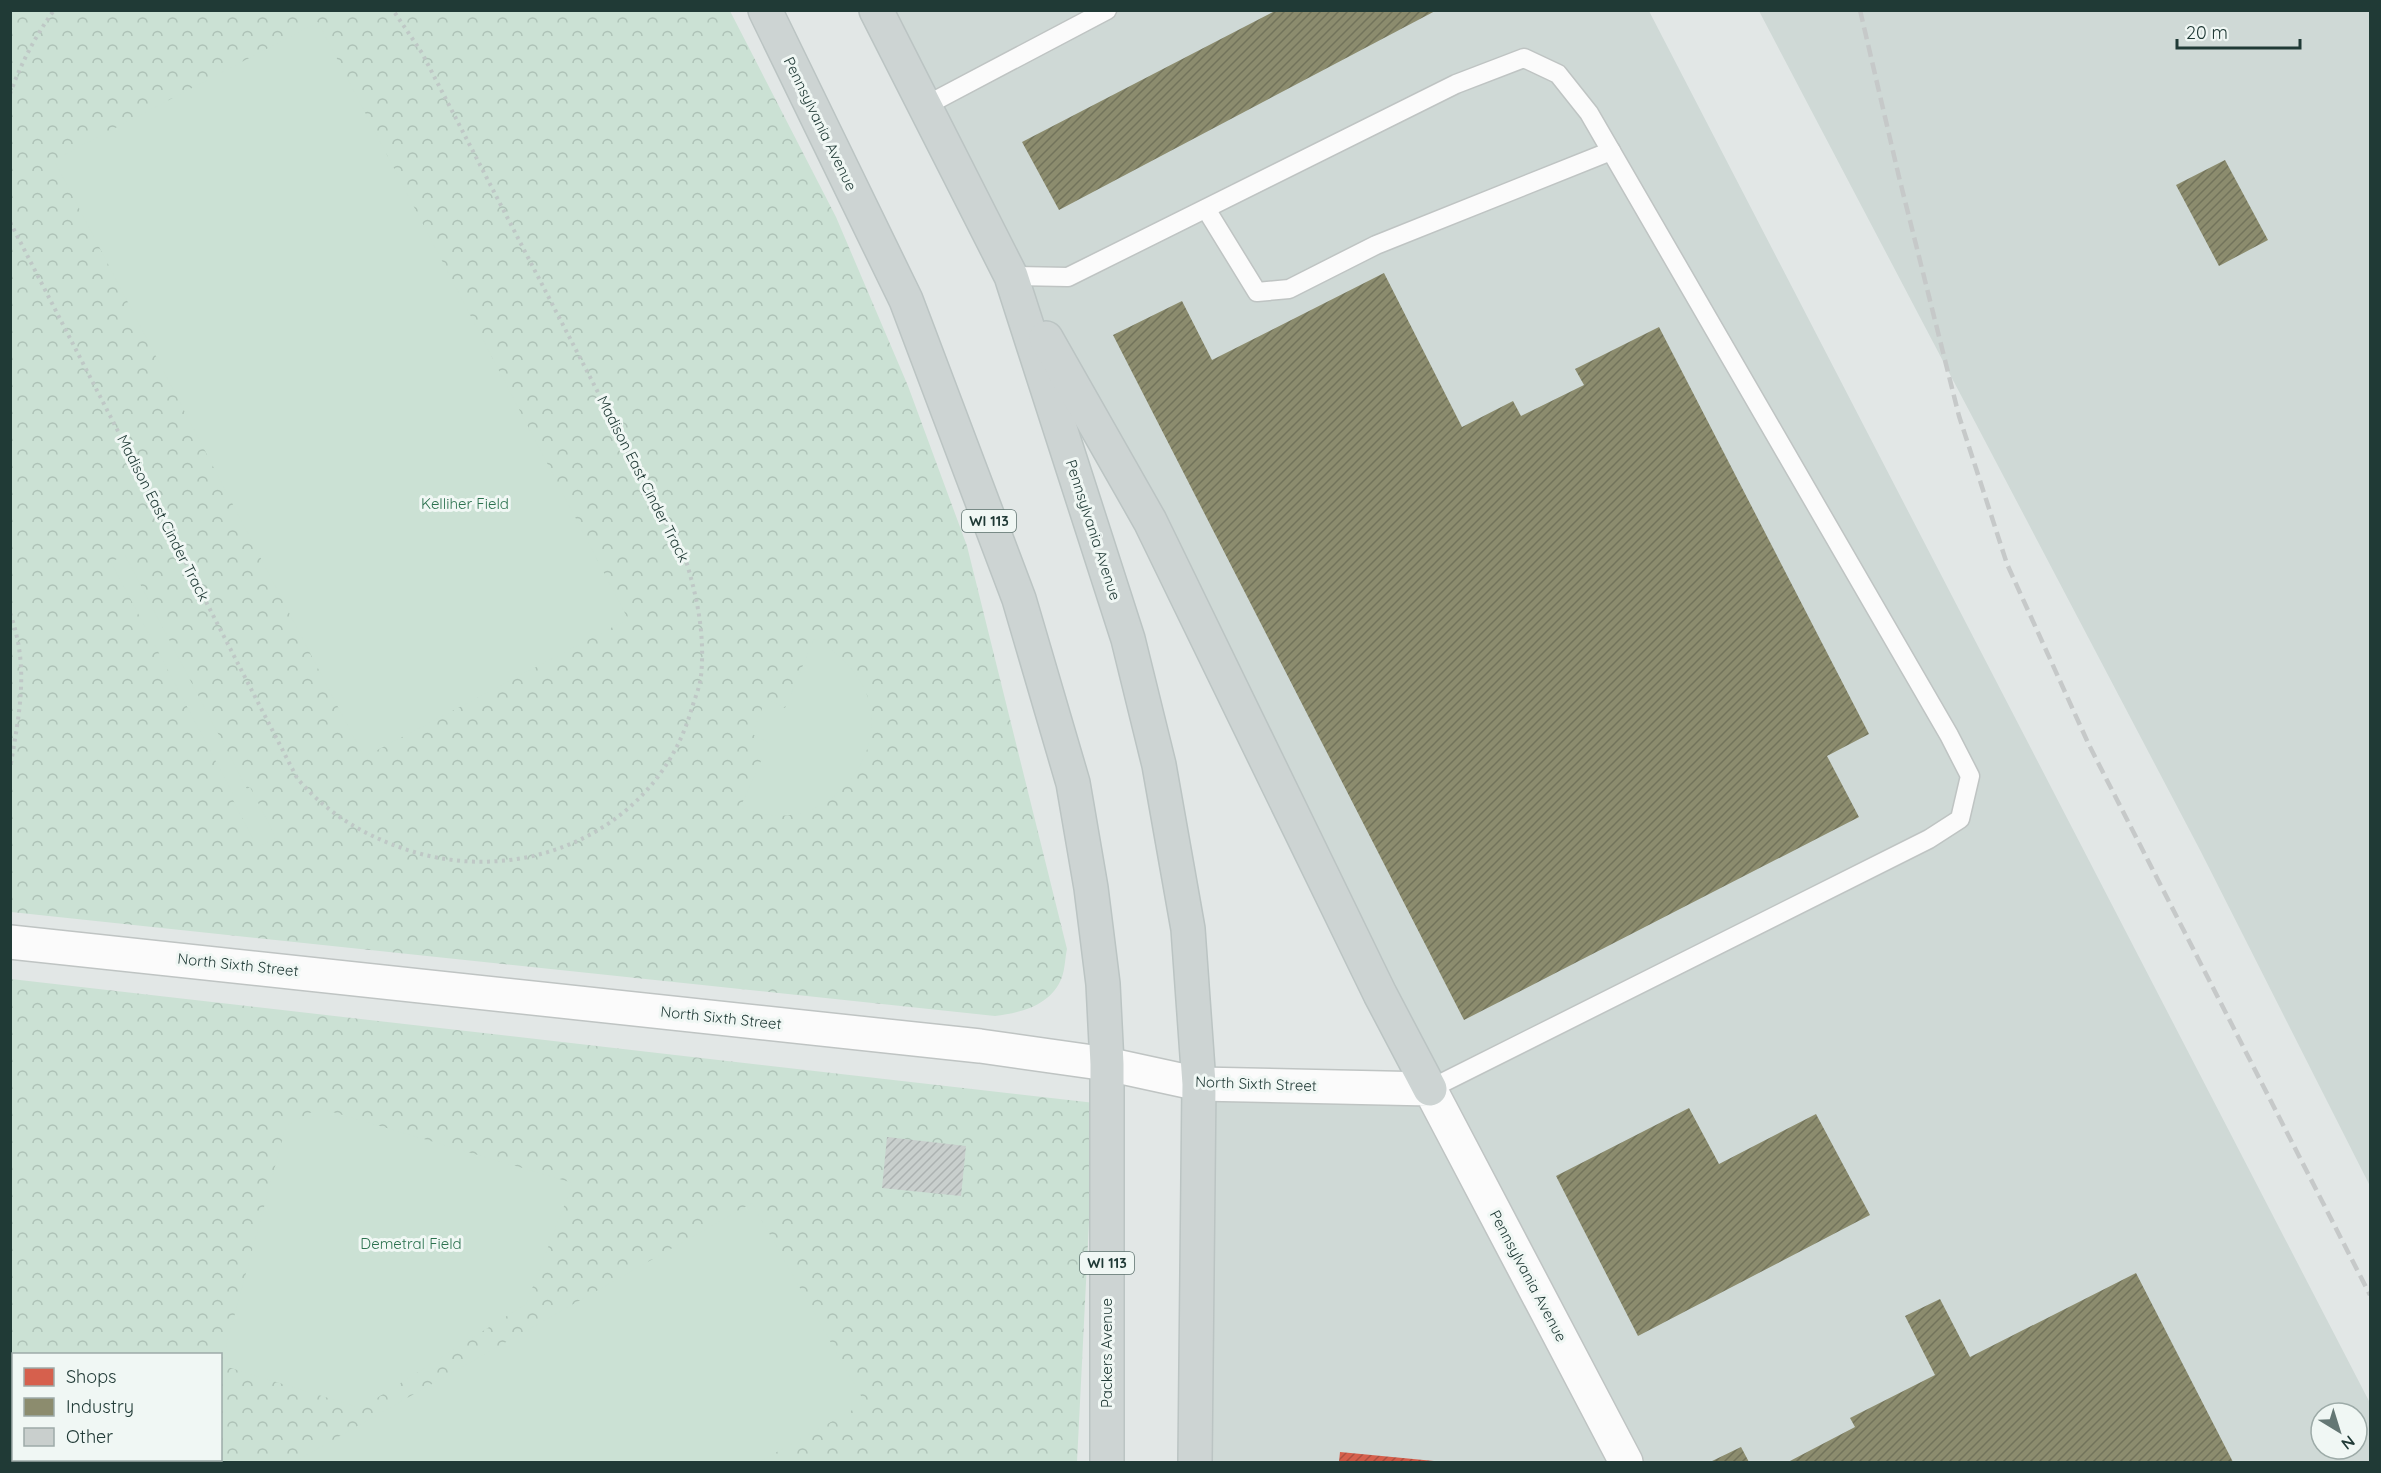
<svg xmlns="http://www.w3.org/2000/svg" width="2381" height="1473" font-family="Quicksand,sans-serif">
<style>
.built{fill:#cfd9d6;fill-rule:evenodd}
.park{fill:url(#park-crowns);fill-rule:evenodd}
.pitch{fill:#cbe1d4}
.shops{fill:url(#shops-hatch)}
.industry{fill:url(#industry-hatch)}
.building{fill:url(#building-hatch)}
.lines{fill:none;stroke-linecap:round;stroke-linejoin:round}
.service-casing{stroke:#bfc4c3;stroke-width:21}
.minor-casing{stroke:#bfc4c3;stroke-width:36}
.primary-casing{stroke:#bbc4c3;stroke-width:36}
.path{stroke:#bfc8c6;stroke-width:4;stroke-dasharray:3 4.5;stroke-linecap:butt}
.service{stroke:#fbfbfb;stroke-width:18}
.minor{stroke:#fbfbfb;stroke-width:33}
.primary{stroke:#cdd4d3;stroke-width:33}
.rail{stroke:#c6c9c9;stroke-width:4.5;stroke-dasharray:12 6;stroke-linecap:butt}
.labels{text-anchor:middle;stroke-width:6;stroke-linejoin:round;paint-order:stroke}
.shield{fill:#f0f7f4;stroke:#5e736f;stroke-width:1.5}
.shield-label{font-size:14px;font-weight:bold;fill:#203a36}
.street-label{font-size:15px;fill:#203a36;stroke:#f0f7f4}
.park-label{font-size:15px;fill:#2b714e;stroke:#f0f7f4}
</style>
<defs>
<pattern id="park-crowns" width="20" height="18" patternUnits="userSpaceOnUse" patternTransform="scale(1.5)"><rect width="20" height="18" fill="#cbe1d4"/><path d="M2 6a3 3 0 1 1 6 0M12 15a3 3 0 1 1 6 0" fill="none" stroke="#aec2b7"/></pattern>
<pattern id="shops-hatch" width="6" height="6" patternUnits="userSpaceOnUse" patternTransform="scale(1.5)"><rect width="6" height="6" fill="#d6604d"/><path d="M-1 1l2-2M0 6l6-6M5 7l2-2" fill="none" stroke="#ad5041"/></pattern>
<pattern id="industry-hatch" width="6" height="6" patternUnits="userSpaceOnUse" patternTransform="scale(1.5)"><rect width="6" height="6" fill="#8c8c6e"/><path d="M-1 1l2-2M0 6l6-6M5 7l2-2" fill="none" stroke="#72735b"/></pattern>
<pattern id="building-hatch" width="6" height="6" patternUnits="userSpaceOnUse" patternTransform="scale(1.5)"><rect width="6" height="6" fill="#c9cfcd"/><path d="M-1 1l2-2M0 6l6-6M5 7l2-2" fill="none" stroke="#acb2b1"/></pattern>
</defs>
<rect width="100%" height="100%" fill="#e2e7e6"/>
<g class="built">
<path d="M876,11H1649L2370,1403V1462H1195L1199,1084L1430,1089ZM2321,1413H2357V1449H2321Z"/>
<polygon points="1759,11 2370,11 2370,1186 2200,850"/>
</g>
<g class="park">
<path d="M11,11H730L836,217L908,386L967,546L1067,949C1065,958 1065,969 1062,977C1052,1005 1021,1013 995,1016L11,912Z"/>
<path d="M11,979L1095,1103L1077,1462H11ZM14,1354H220V1460H14Z"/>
</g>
<g class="pitch">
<polygon points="318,22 628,619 364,757 54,160"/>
<polygon points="125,555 247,789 250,787 276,838 257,847 231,796 233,794 111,562"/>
<path d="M814,639C838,652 857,670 867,695C887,746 843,810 790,815C772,817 756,813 740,808L769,743L752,734L766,699L785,708Z"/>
<polygon points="319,1108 573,1183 526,1304 361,1408 221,1365 286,1126"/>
<polygon points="752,1203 865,1403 759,1462 294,1462"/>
</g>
<polygon class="shops" points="1340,1452 1434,1461 1434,1462 1339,1462"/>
<g class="industry">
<polygon points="1277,10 1437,10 1059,210 1022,142"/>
<polygon points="2225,160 2268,240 2219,266 2176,185"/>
<polygon points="1384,273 1462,427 1513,401 1521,416 1584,385 1575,369 1659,327 1869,734 1827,756 1859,817 1464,1020 1113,335 1182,301 1212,360"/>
<polygon points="1689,1108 1719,1164 1816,1114 1870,1215 1638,1336 1556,1176"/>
<polygon points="2136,1273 2233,1462 1788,1462 1855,1427 1850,1418 1935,1375 1905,1316 1940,1299 1970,1357"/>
<polygon points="1741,1447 1749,1462 1710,1462"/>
</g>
<polygon class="building" points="887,1137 966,1146 961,1196 882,1188"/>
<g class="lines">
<defs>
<g id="service">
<polyline points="925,106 1107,10"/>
<polyline points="1206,209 1257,292 1289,289 1376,245 1611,151"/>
<polyline points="1011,276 1068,277 1456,84 1524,58 1558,74 1589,113 1949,735 1970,776 1960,819 1929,839 1430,1089"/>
</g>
<polyline id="minor" points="10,942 980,1046 1107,1064 1199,1084 1430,1089 1626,1462"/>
<g id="primary">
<polyline points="765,10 906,300 1019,599 1073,783 1091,888 1103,984 1107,1064 1107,1462"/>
<polyline points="876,10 1011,276 1128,639 1159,765 1188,929 1199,1084 1195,1462"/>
<polyline points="1046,338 1150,521 1380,994 1430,1089"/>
</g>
</defs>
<use href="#service" class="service-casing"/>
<use href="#minor" class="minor-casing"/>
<use href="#primary" class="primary-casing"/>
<g class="path">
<path d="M10,94C21,63 35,37 54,10"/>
<path d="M10,222L297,778C328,815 368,838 414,852C529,886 656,829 691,711C694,700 700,687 701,676C705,637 698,601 687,564L422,53L393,10"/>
<path d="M10,613C30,668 19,714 10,769"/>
</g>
<use href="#service" class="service"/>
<use href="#minor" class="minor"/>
<use href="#primary" class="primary"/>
<polyline class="rail" points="1860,10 1899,177 1959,416 2007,564 2089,745 2370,1295"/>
</g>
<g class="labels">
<g class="shield">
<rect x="962" y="510" width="54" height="22" rx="4.5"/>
<rect x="1080" y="1252" width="54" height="22" rx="4.5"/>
</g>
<g class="shield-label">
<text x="989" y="526">WI 113</text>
<text x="1107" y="1268">WI 113</text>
</g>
<g class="street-label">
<text transform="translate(820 124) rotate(64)" y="5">Pennsylvania Avenue</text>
<text transform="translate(643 479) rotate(63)" y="5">Madison East Cinder Track</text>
<text transform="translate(163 518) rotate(63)" y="5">Madison East Cinder Track</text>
<text transform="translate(1093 530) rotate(72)" y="5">Pennsylvania Avenue</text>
<text transform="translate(238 965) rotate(6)" y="5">North Sixth Street</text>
<text transform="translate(721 1018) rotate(6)" y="5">North Sixth Street</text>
<text transform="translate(1256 1084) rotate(2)" y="5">North Sixth Street</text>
<text transform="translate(1528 1276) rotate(62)" y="5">Pennsylvania Avenue</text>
<text transform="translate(1107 1353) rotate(-90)" y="5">Packers Avenue</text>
</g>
<g class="park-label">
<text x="465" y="509">Kelliher Field</text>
<text x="411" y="1249">Demetral Field</text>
</g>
</g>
<rect width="2381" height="1473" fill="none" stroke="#203a36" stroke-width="24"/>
<rect x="12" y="1353" width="210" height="108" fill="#f0f7f4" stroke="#9daba8" stroke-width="1.5"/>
<rect x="24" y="1368" width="30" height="18" fill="#d6604d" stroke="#9daba8" stroke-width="1.5"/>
<text x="66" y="1383" font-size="18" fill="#203a36">Shops</text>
<rect x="24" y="1398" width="30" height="18" fill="#8c8c6e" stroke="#9daba8" stroke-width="1.5"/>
<text x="66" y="1413" font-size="18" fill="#203a36">Industry</text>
<rect x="24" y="1428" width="30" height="18" fill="#c9cfcd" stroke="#9daba8" stroke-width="1.5"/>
<text x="66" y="1443" font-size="18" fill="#203a36">Other</text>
<g transform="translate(2339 1431) rotate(142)"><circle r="28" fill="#f0f7f4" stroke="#9daba8" stroke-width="1.5"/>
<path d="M0-4.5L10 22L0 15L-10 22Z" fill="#647774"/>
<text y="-9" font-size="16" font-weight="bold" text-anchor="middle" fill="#203a36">N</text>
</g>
<path d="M2177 39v9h123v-9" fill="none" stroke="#203a36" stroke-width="3"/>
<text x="2186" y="39" font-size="18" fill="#203a36" stroke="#f0f7f4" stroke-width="4.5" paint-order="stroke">20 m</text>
</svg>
